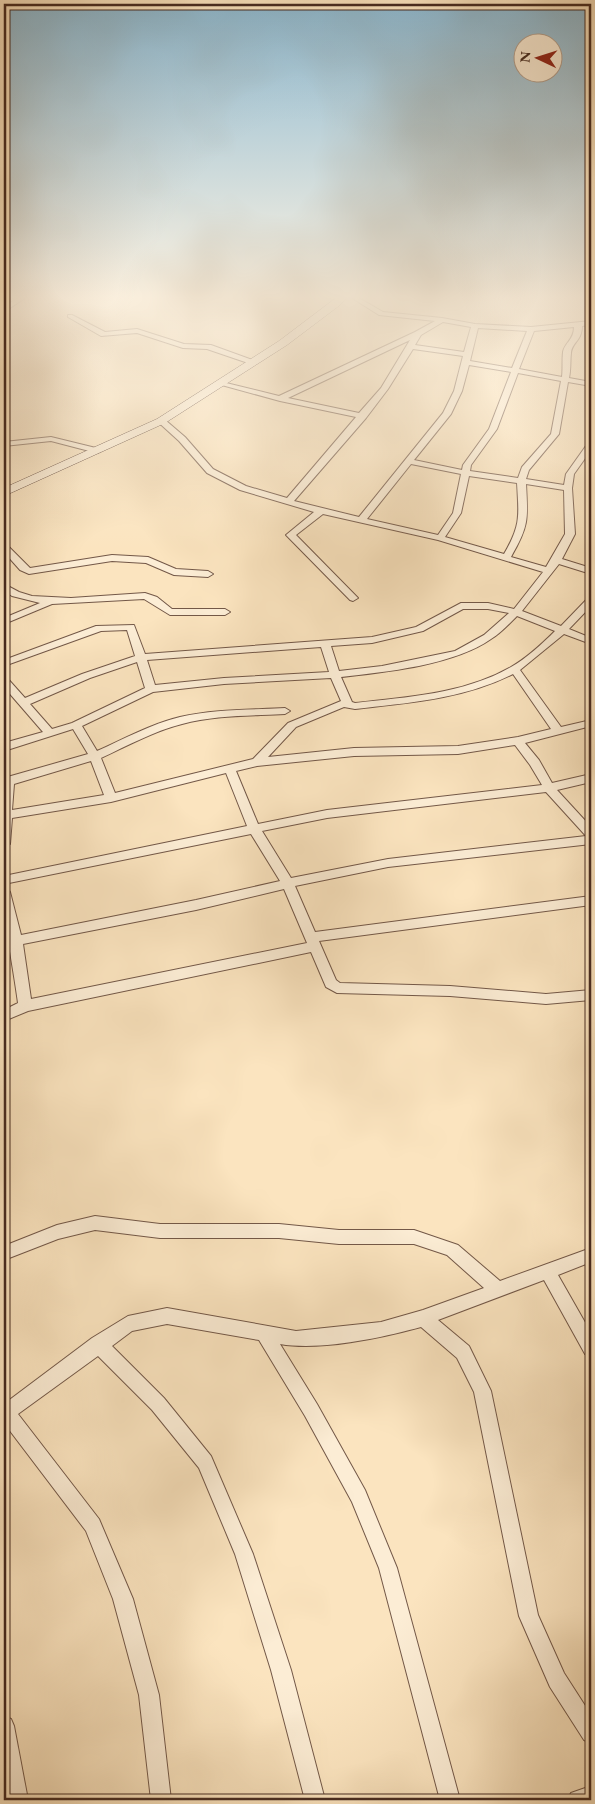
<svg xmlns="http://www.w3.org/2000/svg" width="595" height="1804" font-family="'EB Garamond',serif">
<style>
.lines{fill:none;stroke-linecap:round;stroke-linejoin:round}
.minor-casing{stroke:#735848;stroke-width:2}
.secondary-casing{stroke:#462a20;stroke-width:1}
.minor{fill:#fcedd5;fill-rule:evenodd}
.secondary{fill:#fcedd5;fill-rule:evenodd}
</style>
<rect width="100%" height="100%" fill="#fbe4bf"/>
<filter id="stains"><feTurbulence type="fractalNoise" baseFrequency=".004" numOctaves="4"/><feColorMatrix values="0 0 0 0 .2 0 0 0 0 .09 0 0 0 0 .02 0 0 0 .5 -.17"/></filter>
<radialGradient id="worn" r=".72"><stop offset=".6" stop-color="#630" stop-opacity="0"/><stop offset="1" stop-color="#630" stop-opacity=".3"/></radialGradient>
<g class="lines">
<defs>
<g id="minor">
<polygon points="18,298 25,298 4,312 4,307"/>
<path d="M352,298H359L383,312L442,318L475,324L531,327L591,321V325L582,326C582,341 572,342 571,353C570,361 571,369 569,378L591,382V386L568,382L559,434L529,470L526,479L564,485L566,474L588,443H591V450L574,474L572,488L575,534L562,559L591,568V574L559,564L522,611L561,626L588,598L591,597V606L569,629L591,638V644L564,634L520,670L561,727L591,720V726L525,743L539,760L552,783L591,774V782L557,790L591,827V844L388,867L295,886L315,932L591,896V905L319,941L336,980L340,983L450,986L546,994L591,990V1000L546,1004L450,996L337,993L326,987L311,952L28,1011L4,1021V1010L18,1003C13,965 4,926 4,888L8,889L10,892L21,935L196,900L280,881L251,834L4,884V876L247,826L226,773L111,802L12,818L10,844L4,848V778L88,754L73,729L4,751V743L43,732L4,687V678L8,679L25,698L82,674L135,656L127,630L101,631L4,666V660L96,626L134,625L145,654L372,637L416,627L461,603H488L514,609L543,572L438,540L323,514L296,535L358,598L353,601L350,600L286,535L314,512L240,490L207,473L179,441L157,421L164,419L185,437L213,469L246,486L287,498L356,417L280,401L218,384L222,382L279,396L415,332L435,321L379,315ZM443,322L471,327L464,352L415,345L421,335ZM574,327C574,340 565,342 563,352C562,360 563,368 562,377L519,369L534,331ZM478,328L527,331L512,368L470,361ZM410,340L381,388L359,413L288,398ZM413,349L463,356L454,391L443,413L359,517L294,501L366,418L388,389ZM469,365L511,372L489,429L463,465L462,470L414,460L451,414L462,391ZM518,373L561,381L551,434L522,467L518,478L470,471L471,465L497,429ZM411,464L461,474L453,513L438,535L367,519ZM469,476L517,483C519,516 521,525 504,554L445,537L461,513ZM526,484L564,490L565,534L546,567L511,557C529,526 528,519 526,484ZM463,609H488L509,613L484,635L455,651L382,666L339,671L331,646L372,643L423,631ZM517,616L555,631C542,644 527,658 511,667C464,694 408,697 355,703L352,702L341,677C386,672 454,665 491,639C501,633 509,624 517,616ZM321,647L329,672L224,678L155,685L147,660ZM137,662L145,688L72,723L52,729L30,704L90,678ZM513,674L551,729L518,737L458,746L354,748L268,757L296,727L344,707L355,709C408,703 464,699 513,674ZM331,678L341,701L288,723L253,759L115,793L101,758C127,746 154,731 182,724C215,715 251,716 285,714L290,711L285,708C251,710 214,709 180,717C151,724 124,739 97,751L82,726L153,692L224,684ZM515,745L530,765L542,785L327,810L258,824L236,771L257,766L354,756L458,754ZM91,761L104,795L12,810L14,784ZM546,792L586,836L388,859L291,878L262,831L327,818ZM284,889L307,943L31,999L23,944L196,910Z"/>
<polygon points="68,315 72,315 105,332 137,329 184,344 211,345 258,362 251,364 207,349 183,348 137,333 101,336 68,317"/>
<polygon points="51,437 100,449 101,451 97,453 51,441 4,446 4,442"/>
<polygon points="4,544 7,545 30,568 112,555 148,557 176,569 208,571 213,574 208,577 174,575 146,563 112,561 29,574 20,570 4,552"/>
<polygon points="4,584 19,592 32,596 71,598 145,593 157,597 172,609 225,609 230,612 225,615 170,615 144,599 52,604 4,624 4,618 40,603 12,596 4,591"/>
<path d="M95,1216L160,1224H279L339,1230H414L458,1245L500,1281L591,1248V1262L558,1275L591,1333V1356L585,1354L544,1280L438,1320L469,1346L491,1391L538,1615L564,1673L591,1715V1743L584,1740L550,1687L519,1616L474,1392L457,1358L421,1327C381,1338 320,1351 280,1344L317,1404L365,1490L397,1568L460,1800H440L379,1568L352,1502L305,1416L259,1340L167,1324L132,1331L112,1346L164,1398L211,1456L253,1554L291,1670L325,1800H305L271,1670L235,1554L199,1468L152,1410L98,1356L18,1414L99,1519L133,1599L159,1695L171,1800H151L139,1695L113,1599L86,1531L4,1423V1404L92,1338L128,1316L167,1308L296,1331L381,1322L423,1310L484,1288L447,1255L414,1244H339L279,1238H160L95,1230L58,1239L4,1260V1246L57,1225Z"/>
<polygon points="4,1716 11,1719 14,1726 28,1800 8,1800 4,1779"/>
<polygon points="591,1786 591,1800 568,1800 571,1793"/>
</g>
<polygon id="secondary" points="336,298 346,298 340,305 287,345 165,423 4,496 4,488 157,419 279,341"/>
</defs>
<use href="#minor" class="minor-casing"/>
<use href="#secondary" class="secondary-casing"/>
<use href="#minor" class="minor"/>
<use href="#secondary" class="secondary"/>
</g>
<linearGradient id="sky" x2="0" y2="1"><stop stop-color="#8bb8d1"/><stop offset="0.54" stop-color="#fdf3e2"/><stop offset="1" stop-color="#fdf3e2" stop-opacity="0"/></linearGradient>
<rect width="595" height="550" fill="url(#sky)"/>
<rect width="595" height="1804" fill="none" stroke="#fbe4bf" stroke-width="20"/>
<rect x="5" y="5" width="585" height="1794" fill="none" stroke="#462a20" stroke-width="2.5"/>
<rect x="10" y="10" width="575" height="1784" fill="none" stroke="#462a20"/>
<g transform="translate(538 58) rotate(274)"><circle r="24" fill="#fcedd5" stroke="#b39f8d"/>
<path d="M0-4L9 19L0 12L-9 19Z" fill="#8f2418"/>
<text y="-8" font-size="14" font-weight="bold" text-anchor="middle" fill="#462a20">N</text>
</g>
<rect width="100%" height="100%" filter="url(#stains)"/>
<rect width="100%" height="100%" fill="url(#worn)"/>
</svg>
